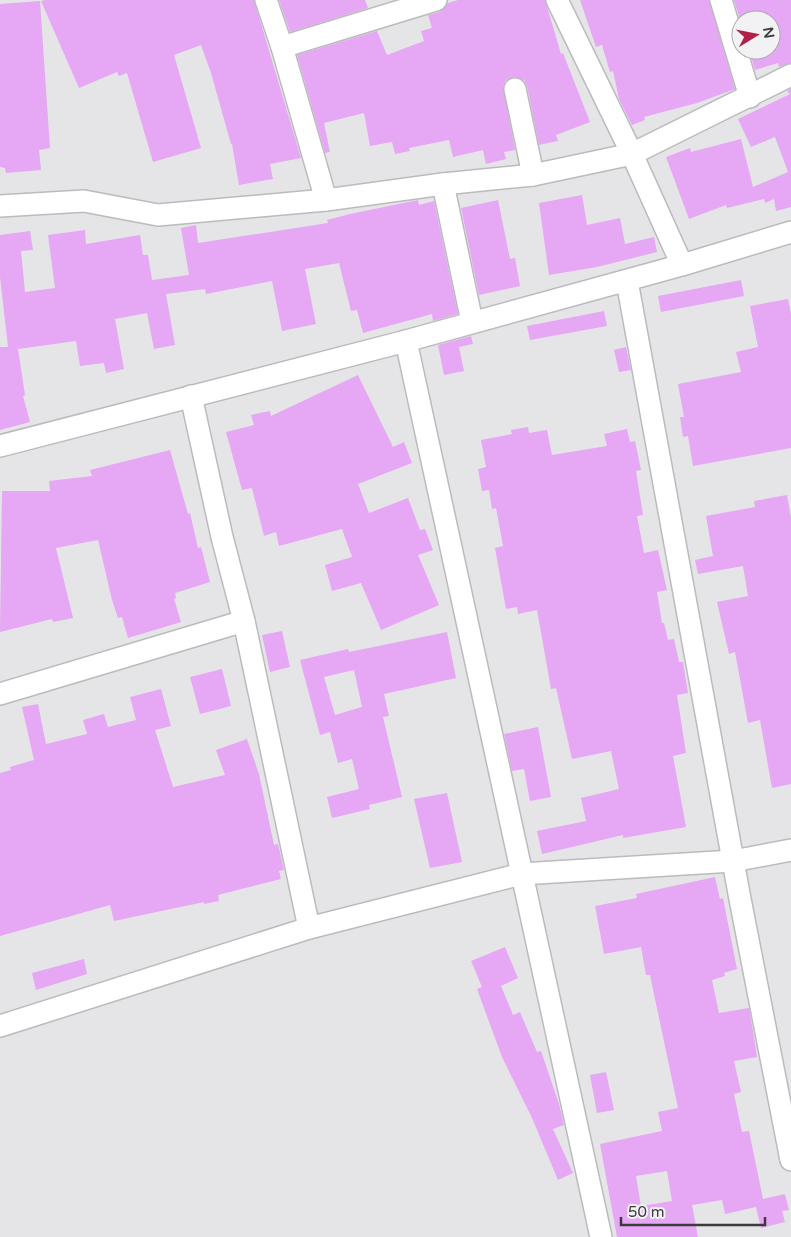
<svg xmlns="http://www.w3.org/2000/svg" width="791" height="1237" font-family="'Varela Round',sans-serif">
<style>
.building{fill:#e6a7f4;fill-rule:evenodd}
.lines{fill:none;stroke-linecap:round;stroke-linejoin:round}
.minor-casing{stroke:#bbbbbe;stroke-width:24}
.minor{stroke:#fff;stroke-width:21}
</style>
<rect width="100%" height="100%" fill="#e5e5e8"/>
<g class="building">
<polygon points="46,0 254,0 301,158 270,164 273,179 239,185 232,144 231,144 211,73 201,45 174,55 201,148 153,162 127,73 119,76 117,72 79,88 41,1"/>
<polygon points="279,0 365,0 368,8 290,32"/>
<polygon points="458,0 545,0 561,54 563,53 590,122 556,135 558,141 539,145 527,86 524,80 513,77 506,80 503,86 515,150 504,152 506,159 486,164 483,150 453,157 449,140 409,148 410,151 395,154 392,142 370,146 364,113 324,123 330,152 325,153 297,55 377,31 387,55 424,41 421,31 432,28 428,15 440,12 448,3"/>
<polygon points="580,0 709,0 735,89 697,103 644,117 645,120 632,125 619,99 613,71 610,72 602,45 596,47"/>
<polygon points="734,0 791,0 791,63 779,67 778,63 755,70 749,50 771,50 771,20 741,20 741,23"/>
<polygon points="40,1 50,148 39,150 41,170 6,173 5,168 0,167 0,4"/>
<polygon points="791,89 791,207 776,211 774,199 765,203 764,199 727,208 726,205 689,219 666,157 690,148 691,152 741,139 753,187 788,172 775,137 751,147 738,119 790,94 787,91"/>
<polygon points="582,195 587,225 620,218 625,244 654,237 657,252 597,267 549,275 539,203"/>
<polygon points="418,200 419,205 434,201 458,314 433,321 432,314 363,333 357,310 351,311 339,263 305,269 316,324 282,331 272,281 206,294 205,289 166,294 175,345 154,349 147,313 115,319 124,369 106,373 104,363 80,366 76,341 18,349 25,395 23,396 30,422 0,430 0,347 8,347 0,277 0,235 30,231 33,250 21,251 25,292 55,288 48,235 85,230 86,244 140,235 143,255 148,255 152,280 189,275 181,228 196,225 198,243 328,223 327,220 350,214"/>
<polygon points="498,200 510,259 515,258 520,286 479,295 461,208"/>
<polygon points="741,280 744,296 661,312 658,296"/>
<polygon points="788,299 791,314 791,448 693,466 688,436 683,437 680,417 684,417 678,384 741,372 736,352 758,347 750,306"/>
<polygon points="604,311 607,326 530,340 527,326"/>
<polygon points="471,336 473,344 459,347 464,371 444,375 438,345"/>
<polygon points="626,347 631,370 619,372 614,350"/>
<polygon points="358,375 393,447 404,442 412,463 358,484 369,513 408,498 420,530 425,529 433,550 418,555 439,605 381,630 361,583 332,591 325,565 352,557 342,529 279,546 276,532 264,536 252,488 242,490 226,432 254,425 251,415 270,411 271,416"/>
<polygon points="528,427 529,433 547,430 552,455 607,446 604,434 627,429 630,442 635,441 641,470 636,471 643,515 637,516 644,553 658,550 667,590 657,592 662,623 664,623 668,640 674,639 679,662 683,662 688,693 677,695 686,753 673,756 686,827 623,838 623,835 542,854 537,831 586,821 581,798 619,789 611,751 572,759 556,688 551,689 537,610 518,614 517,607 506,609 495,548 503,546 496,508 492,509 489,490 482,491 478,469 486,467 481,440 512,434 511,430"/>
<polygon points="170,450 188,514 190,513 198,548 201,547 210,582 175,593 176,598 174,599 181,622 128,638 122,617 118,618 112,600 98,540 56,548 73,618 53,622 52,619 0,632 2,491 50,491 49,481 92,476 90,470"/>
<polygon points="787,495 791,518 791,784 772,788 760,720 748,723 735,652 729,654 717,602 748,596 743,566 698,574 695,560 713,556 706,516 755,507 754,501"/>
<polygon points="282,631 290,667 270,672 262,635"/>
<path d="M447,632L456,678L384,694L389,716L383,717L402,797L369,805L370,809L332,818L327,797L359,789L352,759L338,763L330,732L320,735L300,660L348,649L349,652ZM354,670L362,707L335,715L324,677Z"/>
<polygon points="222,669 231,706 200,714 190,677"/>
<polygon points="161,689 171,726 155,730 173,787 225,775 216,750 247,739 259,774 274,845 278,844 284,870 279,871 281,879 218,895 219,901 204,904 204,902 114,921 110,905 0,936 0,773 11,770 10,767 34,760 22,707 38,704 46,744 87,734 83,720 104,714 108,727 136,720 130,697"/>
<polygon points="538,727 551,797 530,801 524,769 512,771 504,734"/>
<polygon points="447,793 462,862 430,868 414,799"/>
<path d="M715,877L720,899L723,898L737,969L724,973L725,976L712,980L719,1013L749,1008L755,1043L757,1057L734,1061L741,1092L734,1094L742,1132L749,1131L763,1199L785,1194L789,1210L782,1211L785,1222L761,1228L756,1207L725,1214L722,1200L692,1205L698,1237H617L600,1144L662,1131L658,1112L678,1108L650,975H646L641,947L604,954L595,906L637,898L636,894ZM667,1171L672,1201L641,1206L636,1176Z"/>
<polygon points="505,947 518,978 501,986 513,1015 520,1012 537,1052 541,1051 559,1104 564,1125 553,1129 573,1173 558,1180 532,1118 502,1057 477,989 482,987 471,961"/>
<polygon points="84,959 87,974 36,990 32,973"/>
<polygon points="606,1072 614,1110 597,1113 590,1075"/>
</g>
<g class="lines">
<defs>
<g id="minor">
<polyline points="266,0 282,47 326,200"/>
<polyline points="557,0 632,154 682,265 791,232"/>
<polyline points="721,0 750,97"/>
<polyline points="282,47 436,0"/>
<polyline points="515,89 533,175"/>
<polyline points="443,184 472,322"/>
<polyline points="0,206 84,201 158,215 326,200 443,184 533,175 632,154 791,75"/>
<polyline points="627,281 740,899 791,1160"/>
<polyline points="406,341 601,1237"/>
<polyline points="191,396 222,537 244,621 309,928"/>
<polyline points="0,446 406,341 682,265"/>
<polyline points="0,694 244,621"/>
<polyline points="0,1026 309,928 521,874 733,861 791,850"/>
</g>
</defs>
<use href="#minor" class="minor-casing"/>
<use href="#minor" class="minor"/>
</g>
<g transform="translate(756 35) rotate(80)"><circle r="24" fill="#f2f2f5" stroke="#a9a9ab"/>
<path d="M0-4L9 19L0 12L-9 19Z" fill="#b22047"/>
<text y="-8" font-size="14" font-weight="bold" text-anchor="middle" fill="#3c3c3d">N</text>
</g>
<path d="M621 1217v8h144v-8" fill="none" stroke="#3c3c3d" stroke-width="2.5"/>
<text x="628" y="1217" font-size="15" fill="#3c3c3d" stroke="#f2f2f5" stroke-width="4" paint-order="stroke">50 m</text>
</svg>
